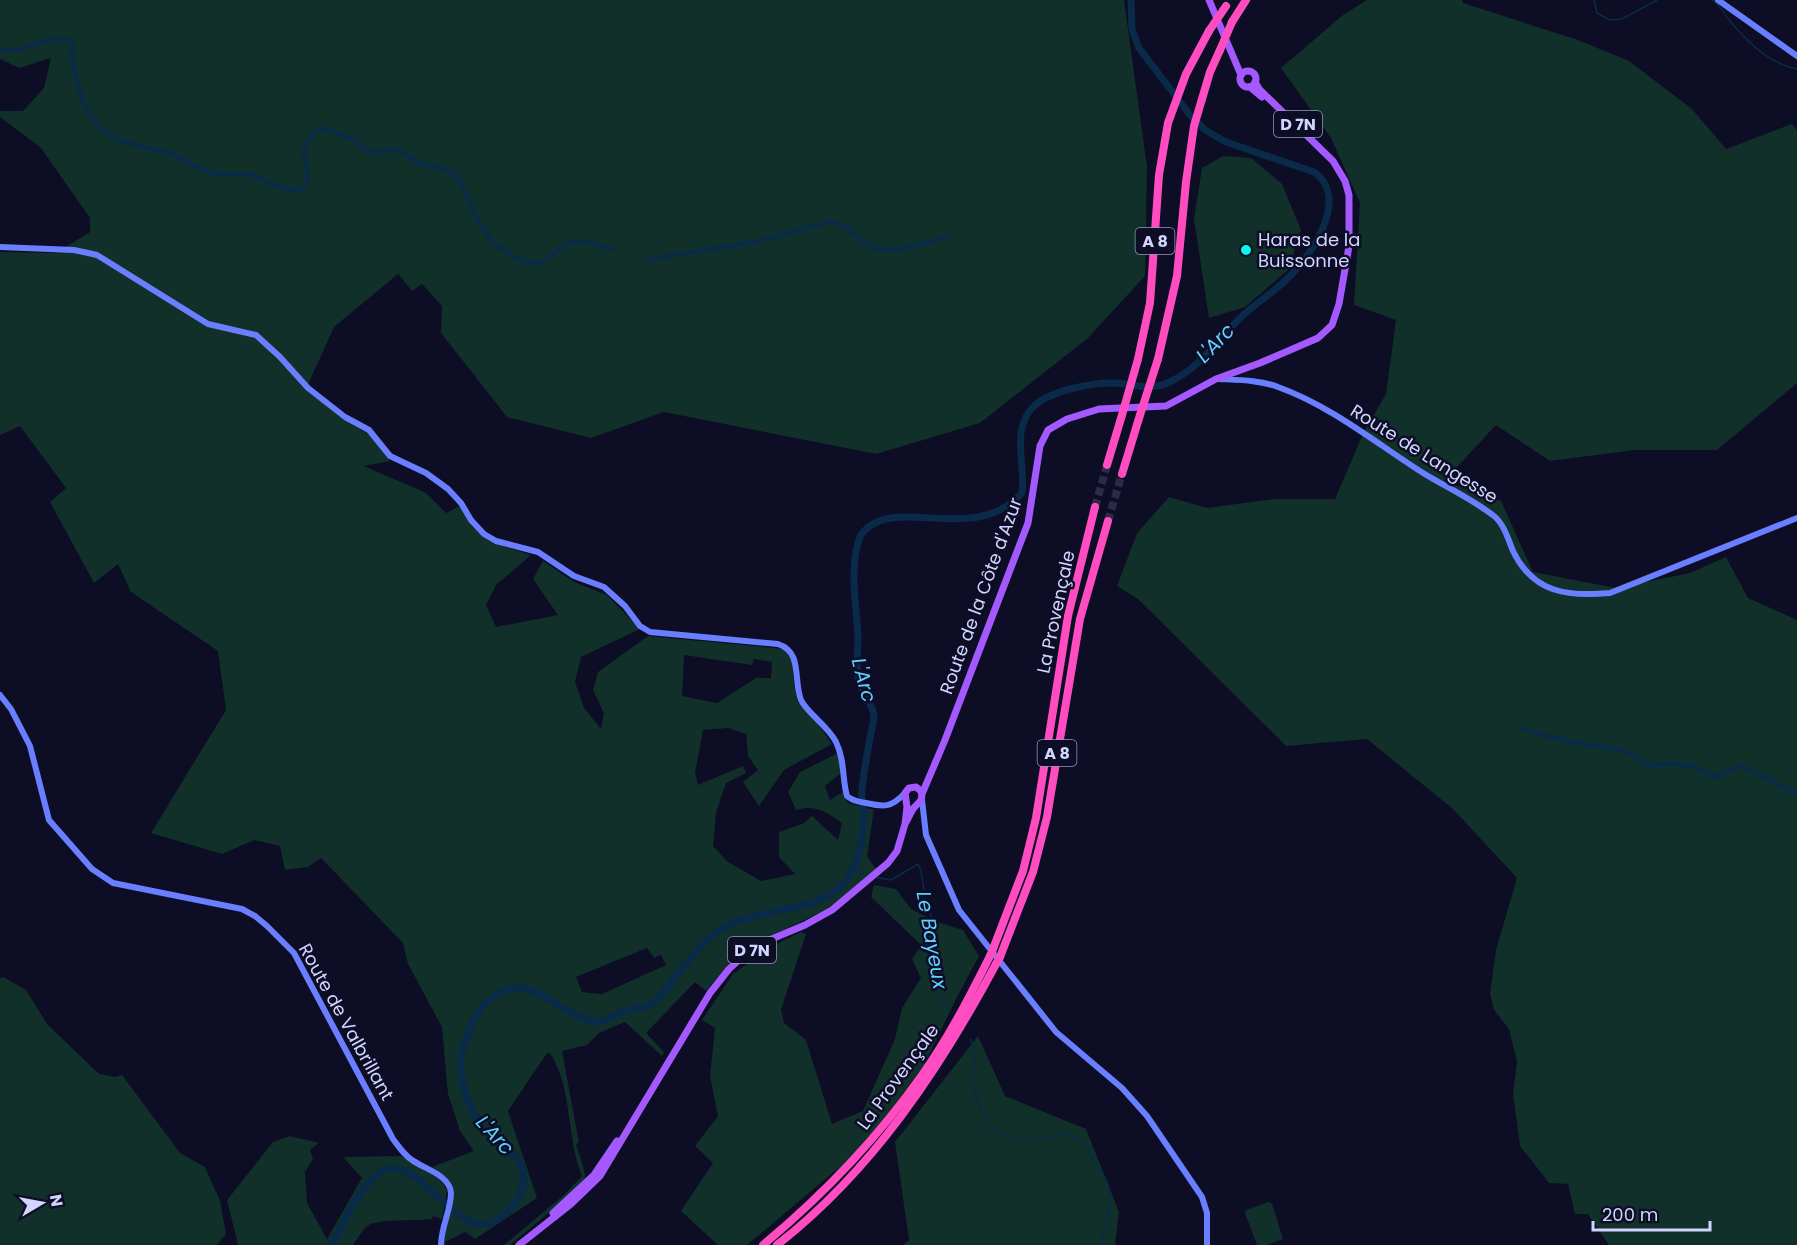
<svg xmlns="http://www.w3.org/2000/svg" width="1797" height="1245" font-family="Poppins,sans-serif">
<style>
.green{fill:#103029;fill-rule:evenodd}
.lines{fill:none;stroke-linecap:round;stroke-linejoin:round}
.stream{stroke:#092b49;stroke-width:1.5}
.canal{stroke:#092b49;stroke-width:4}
.river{stroke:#092b49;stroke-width:7}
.highway-tunnel{stroke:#2b2b47;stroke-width:8;stroke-dasharray:8 4;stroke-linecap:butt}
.secondary{stroke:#697fff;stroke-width:6}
.primary{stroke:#a459ff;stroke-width:7}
.highway{stroke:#ff4dc1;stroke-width:8}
.highway-bridge{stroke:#ff4dc1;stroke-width:8}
.poi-dot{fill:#00fdeb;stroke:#0d0d26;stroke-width:2}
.labels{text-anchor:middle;stroke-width:5;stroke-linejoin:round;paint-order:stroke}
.shield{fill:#0d0d26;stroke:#9799be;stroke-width:1.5}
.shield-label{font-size:16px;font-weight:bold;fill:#d2d5ff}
.poi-label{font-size:18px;fill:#d2d5ff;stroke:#0d0d26;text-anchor:start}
.street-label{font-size:18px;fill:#d2d5ff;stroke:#0d0d26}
.water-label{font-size:20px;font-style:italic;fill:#60d1ff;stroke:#0d0d26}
</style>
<rect width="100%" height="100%" fill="#0d0d26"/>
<g class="green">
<path d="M0,0H1124L1147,167L1145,276L1088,338L980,423L876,454L664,412L591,438L507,417L441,333L442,306L422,284L412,291L398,274L334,327L306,389L344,420L370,435L390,461L364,466L426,493L446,513L460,506C478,542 496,544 531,555L496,585L486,605L496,627L558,615L533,579L543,561L574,582L607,595L640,629L581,657L575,682L584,708L601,729L604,713L593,690L598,672L648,636L784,649L793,661L794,686L798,703L818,724L832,744L784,770L759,806L743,782L758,770L748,756L746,734L728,728L703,730L695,773L698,785L743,766L746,773L726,783L716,813L713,846L728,862L761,881L795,874L779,857V832L804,823L812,816L838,840L842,823C827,812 815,804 796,810L788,792L800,772L838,753L841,773L825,786L830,800L843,792L848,803L874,810L867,856L876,869L826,910L759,941L745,951L729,963L706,991L695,982L646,1033L664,1052L662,1056L625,1022L599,1033L587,1045L562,1051L579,1143L576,1144C579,1155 585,1168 585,1179L564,1200L510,1245H504L564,1195L582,1176C566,1137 573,1089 550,1053H547L508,1111L537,1198L475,1239L465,1232L445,1242L446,1245H443L450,1186L446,1177L432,1167L474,1151L460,1131L448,1094L442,1027L408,964L403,943L321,858L308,867L285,870L280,846L254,840L222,854L151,833L226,710L218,651L131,592L118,564L94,583L50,502L66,488L20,426L0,435V252L56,253L90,232V218L41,148L0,117V111H23L44,88L51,58L19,68L0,59ZM684,655L752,665L754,659L772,662L771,678H756L717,703L682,696ZM647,948L654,958L661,955L666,965L602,994L582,992L576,977Z"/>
<polygon points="1367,0 1462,0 1463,3 1578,40 1629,61 1692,109 1726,149 1792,124 1797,130 1797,383 1717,450 1635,450 1550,461 1496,425 1444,481 1501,501 1533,572 1616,588 1690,573 1726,557 1748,598 1797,620 1797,1245 1609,1245 1588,1214 1575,1214 1568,1184 1549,1183 1520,1146 1513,1094 1517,1062 1509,1029 1494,1010 1490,994 1496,950 1517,878 1453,809 1367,739 1286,746 1138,599 1117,586 1137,533 1169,497 1207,508 1274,499 1335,499 1363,434 1386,394 1396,320 1354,305 1360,203 1331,138 1281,68 1343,15"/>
<polygon points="1223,156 1251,158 1282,184 1301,230 1288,270 1245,307 1209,318 1194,219 1202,168"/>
<polygon points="874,885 896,889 911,909 937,922 963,930 979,956 956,999 925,1063 886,1117 848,1160 747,1245 718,1245 681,1211 713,1163 695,1146 718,1116 710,1076 715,1028 702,1020 733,974 771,947 801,932 806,934 781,1010 784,1023 806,1040 832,1124 863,1111 895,1039 902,1008 921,978 912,959 921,945 871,897"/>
<polygon points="3,977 26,990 47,1024 99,1074 115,1077 122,1075 180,1153 205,1167 220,1201 226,1234 217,1245 0,1245 0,979"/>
<polygon points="978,1036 1005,1096 1086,1129 1119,1212 1115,1245 903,1245 909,1240 895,1142"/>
<path d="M290,1136L319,1143L310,1150L313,1159L305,1172L307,1203L327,1239L362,1178L343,1157L401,1156L436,1177L443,1183L447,1191L442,1219L433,1216L432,1219C419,1221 378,1219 369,1225C362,1230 358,1238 353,1245H238L227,1200L273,1142Z"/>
<polygon points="1268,1202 1272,1204 1283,1239 1267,1245 1257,1245 1245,1213 1246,1210"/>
</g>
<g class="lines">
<g class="stream">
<polyline points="1594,0 1597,13 1610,20 1622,19 1657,0"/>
<path d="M1712,0C1721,5 1723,13 1730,21C1747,42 1770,64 1797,69"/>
<polyline points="854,867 869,876"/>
<polyline points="874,877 891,880 918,864 921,871 927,907 932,918 931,943 935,983 938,992 949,1013"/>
<path d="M970,1039C979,1052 973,1064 973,1079C972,1090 982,1117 991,1125C1000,1133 1019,1143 1032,1141C1047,1139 1067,1129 1081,1140C1087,1145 1089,1153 1093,1159C1102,1172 1109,1180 1110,1196C1112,1212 1101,1228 1102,1245"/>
</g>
<g class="canal">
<path d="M0,50H18L51,39L70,40L72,43C72,74 82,120 112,137C129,146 151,147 169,153C184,158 196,169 211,173C224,177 239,172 252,175C266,179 279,191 295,190C318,188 303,165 304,152C304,148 308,143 310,139C313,133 315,129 322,128L354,139L365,150L371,152L398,149L417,162L453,172C469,191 472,218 489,237C499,249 529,271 545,260C556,254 563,242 576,241C588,240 601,247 612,250"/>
<polyline points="647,260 759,241 829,222 842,225 869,246 879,250 902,249 947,237"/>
<polyline points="1523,729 1570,742 1620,750 1630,754 1646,765 1675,764 1696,767 1715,777 1737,767 1744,767 1797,794"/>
</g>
<path class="river" d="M332,1245C343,1225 364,1176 387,1169C421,1160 456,1235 491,1223C495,1222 500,1218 503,1216C512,1210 520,1197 523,1186C530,1156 497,1145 482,1125C463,1100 454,1065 467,1035C472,1023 478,1009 488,1001C530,966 552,1011 591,1021C604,1024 613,1016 625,1011C640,1005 642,1013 657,999C672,982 704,938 721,929C772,900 846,921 860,847C862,838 863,829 864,820C864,809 861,798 862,788C864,772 867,755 870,738C871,732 874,723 874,716C873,704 863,694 859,683C855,667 858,653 858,638C857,608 850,576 857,547C858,542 861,534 864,531C898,495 974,546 1022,493C1026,465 1010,429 1034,406C1050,391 1093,382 1115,383C1131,384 1150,390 1165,384C1198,371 1215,342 1239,319C1254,304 1273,293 1288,278C1311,256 1351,198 1314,172L1226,142L1205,130L1190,115L1139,48L1132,29L1131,0"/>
<g class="highway-tunnel">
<polyline points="1095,507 1107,465"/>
<polyline points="1108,521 1122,474"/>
</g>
<g class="secondary">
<polyline points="1718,0 1797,56"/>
<path d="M0,247L74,250L97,255L208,324L256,335L280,357L308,388L345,417L369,430L390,456L426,473L448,489L461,503L471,520L484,534L496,541L538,552L574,576L604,587L625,606L640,626L650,632L778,644C803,652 793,680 801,700C807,713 828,726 836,742C845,760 842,779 847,796C853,801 859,802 866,803C884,807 891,808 905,793"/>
<path d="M1219,379C1238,380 1260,380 1278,387C1331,406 1376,443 1423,473C1446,487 1472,499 1494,516C1504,524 1508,539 1513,551C1533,593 1568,597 1610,593L1797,518"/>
<path d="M0,695L11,709L30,746L49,820L92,869L113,883L242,909L255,916L267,926L294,953L393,1139C399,1147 404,1155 412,1160C424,1169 450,1175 451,1193C451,1210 441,1227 441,1245"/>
<polyline points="922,800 926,835 959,910 1056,1032 1122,1088 1147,1116 1202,1197 1207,1213 1207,1245"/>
</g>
<g class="primary">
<polyline points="1209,0 1241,75"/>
<circle cx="1248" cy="79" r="8"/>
<polyline points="1250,87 1262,97"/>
<polyline points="922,794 945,740 1028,523 1040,446 1048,430 1067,419 1099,409 1166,406 1216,379 1260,363 1318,338 1332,325 1339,304 1349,246 1349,195 1345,181 1333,161 1260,90 1255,82"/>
<polyline points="553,1213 594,1175 617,1141"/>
<path d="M519,1245L571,1204L600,1176L710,993L729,969L742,957L762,943L805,925L832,910L888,863L897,851L905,824L907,807L905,793L909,788L916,787L921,791C924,802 918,802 913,809C910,814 908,819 905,824"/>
</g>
<g class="highway">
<polyline points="1232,22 1246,0"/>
<polyline points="1138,359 1150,303 1159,175 1168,123 1186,74 1209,31"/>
<polyline points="1158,359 1177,276 1186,182 1194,126 1210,72 1220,50"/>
<polyline points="1107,465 1122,415"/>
<polyline points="1122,474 1140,415"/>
<polyline points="993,949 1023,871 1036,818 1068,616 1095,507"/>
<polyline points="1000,957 1033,872 1047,817 1080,619 1108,521"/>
<path d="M763,1245C823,1195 877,1139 922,1075C949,1037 970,996 990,956"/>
<path d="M777,1245C872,1171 940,1069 996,964"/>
</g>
<g class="highway-bridge">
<polyline points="1209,31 1226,6"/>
<polyline points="1220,50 1232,22"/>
<polyline points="1122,415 1138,359"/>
<polyline points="1140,415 1158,359"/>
<polyline points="990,956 993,949"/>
<polyline points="996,964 1000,957"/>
</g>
</g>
<circle class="poi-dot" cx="1246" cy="250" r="6"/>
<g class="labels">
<g class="shield">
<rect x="1274" y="111" width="48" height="26" rx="4.5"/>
<rect x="1135.5" y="228" width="39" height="26" rx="4.5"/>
<rect x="1037.5" y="740" width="39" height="26" rx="4.5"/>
<rect x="728" y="937" width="48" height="26" rx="4.5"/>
</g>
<g class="shield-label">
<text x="1298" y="130">D 7N</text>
<text x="1155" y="247">A 8</text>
<text x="1057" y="759">A 8</text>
<text x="752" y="956">D 7N</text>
</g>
<g class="poi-label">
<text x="1258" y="246">Haras de la<tspan x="1258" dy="21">Buissonne</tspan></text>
</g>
<g class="street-label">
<text transform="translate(1424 454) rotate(32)" y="6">Route de Langesse</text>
<text transform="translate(981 596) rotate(-70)" y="6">Route de la Côte d'Azur</text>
<text transform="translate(1056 612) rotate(-78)" y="6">La Provençale</text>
<text transform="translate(346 1022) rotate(61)" y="6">Route de Valbrillant</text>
<text transform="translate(898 1077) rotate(-54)" y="6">La Provençale</text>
</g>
<g class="water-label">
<text transform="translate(1215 343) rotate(-46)" y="7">L'Arc</text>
<text transform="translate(864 680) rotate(75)" y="7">L'Arc</text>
<text transform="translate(932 940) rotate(80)" y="7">Le Bayeux</text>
<text transform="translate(495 1135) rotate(48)" y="7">L'Arc</text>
</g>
</g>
<g transform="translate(42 1203) rotate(80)" stroke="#0d0d26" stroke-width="4.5" paint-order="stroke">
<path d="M0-4.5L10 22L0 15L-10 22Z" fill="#d2d5ff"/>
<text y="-9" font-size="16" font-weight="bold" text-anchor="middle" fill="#d2d5ff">N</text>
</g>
<path d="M1593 1221v9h117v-9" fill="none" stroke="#d2d5ff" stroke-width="3"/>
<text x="1602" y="1221" font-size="18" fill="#d2d5ff" stroke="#0d0d26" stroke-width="4.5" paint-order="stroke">200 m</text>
</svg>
